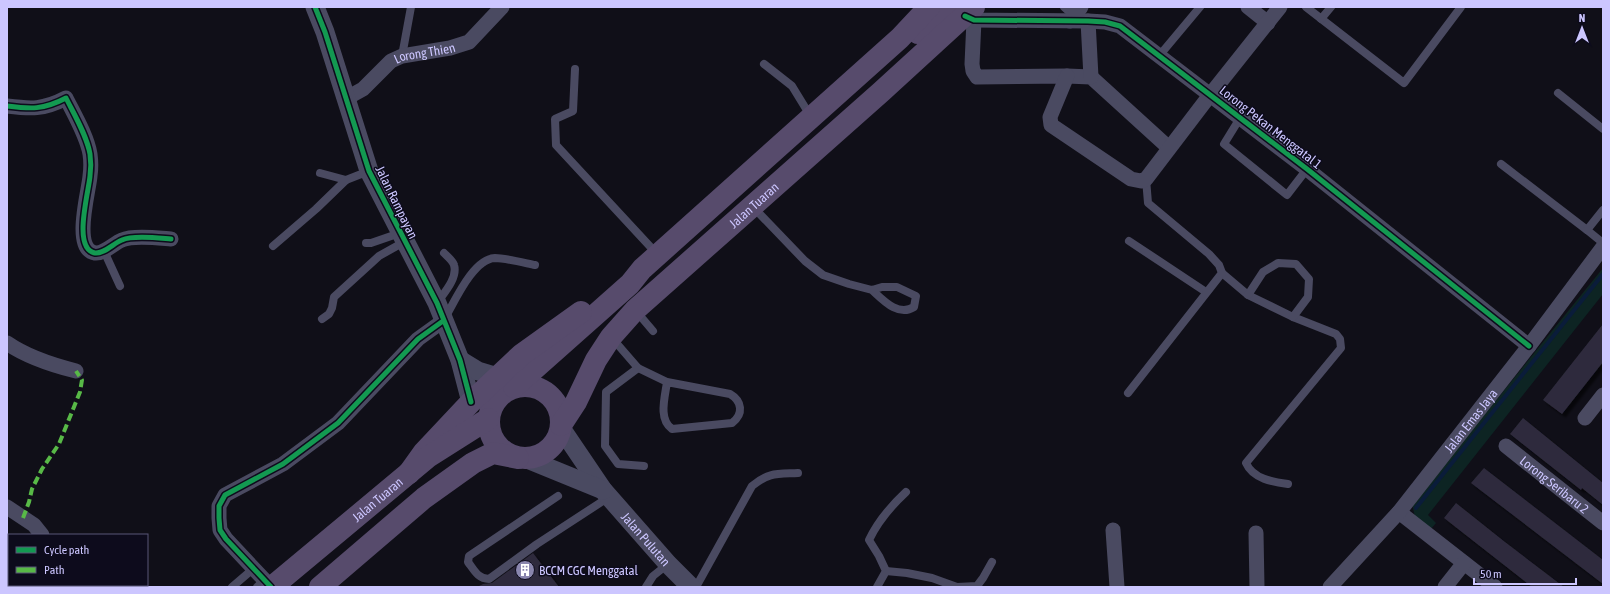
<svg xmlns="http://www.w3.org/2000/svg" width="1610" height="594" font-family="'Asap Condensed',sans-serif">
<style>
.green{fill:#0d2423}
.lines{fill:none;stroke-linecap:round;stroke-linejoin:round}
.stream{stroke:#0a1c3a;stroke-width:4}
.building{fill:#2e2b3c;filter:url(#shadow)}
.service{stroke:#4a4a61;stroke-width:8}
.minor{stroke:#4a4a61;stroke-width:15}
.tertiary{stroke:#4a4a61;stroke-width:19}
.primary{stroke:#574b6c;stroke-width:22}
.quiet{stroke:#58b947;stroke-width:4;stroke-dasharray:8 4;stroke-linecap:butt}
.cycleway-casing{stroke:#0d0b1c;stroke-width:8}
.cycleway{stroke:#139951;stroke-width:5}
.labels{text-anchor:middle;stroke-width:3;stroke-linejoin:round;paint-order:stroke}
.street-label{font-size:13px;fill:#ccc6ff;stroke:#0d0b1c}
.poi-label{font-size:13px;fill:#ccc6ff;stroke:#0d0b1c;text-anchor:start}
</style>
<defs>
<filter id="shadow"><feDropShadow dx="3.5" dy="3.5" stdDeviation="1" flood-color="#0009"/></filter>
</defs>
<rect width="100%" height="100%" fill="#100f18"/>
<polygon class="green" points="1603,268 1603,294 1428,515 1436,523 1431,529 1415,517 1412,504"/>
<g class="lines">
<polyline class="stream" points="1416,508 1603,274"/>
</g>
<g class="building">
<polygon points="1603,324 1603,362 1562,414 1543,400"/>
<polygon points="1523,418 1603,483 1603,505 1582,488 1581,490 1510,434"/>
<polygon points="1484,468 1603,560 1603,584 1471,483"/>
<polygon points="1456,503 1505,542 1564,587 1532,587 1444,518"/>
<polygon points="533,553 559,587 477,587 483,584 492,583"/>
</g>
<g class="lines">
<g class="service">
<polyline points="1064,7 1074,16"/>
<polyline points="1306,7 1404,83 1461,7"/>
<polyline points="1321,19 1331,7"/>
<polyline points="402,56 411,7"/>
<polyline points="1159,56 1200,7"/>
<polyline points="764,64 792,86 811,117"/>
<polyline points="575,69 573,111 555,119 556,145 657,254"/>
<polyline points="1558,93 1603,129"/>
<polyline points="1240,118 1224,144 1287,195 1307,169"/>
<polyline points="1501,164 1587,230"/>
<polyline points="320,173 346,180"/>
<path d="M753,207L805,261L823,275L849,284L872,290L882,287H897L916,296L914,307C898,317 883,300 872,290"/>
<polyline points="1603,210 1587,230 1603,243"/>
<polyline points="1129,241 1206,292"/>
<polyline points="366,243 371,243 400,233"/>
<polyline points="273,246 316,209 346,180 369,171"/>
<polyline points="104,251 120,286"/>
<path d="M1222,273L1248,295L1293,317L1336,334L1340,339L1341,348L1246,463C1253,479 1273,482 1288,484"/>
<polyline points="1248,295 1263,272 1278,263 1296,264 1309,279 1308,297 1293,317"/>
<path d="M437,303C444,293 458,278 454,265C453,261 447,256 444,253"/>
<polyline points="636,311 653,331"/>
<path d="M445,318C455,301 473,259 495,258C505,258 525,263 535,265"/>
<polyline points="322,319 329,314 332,308 334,297 379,256 404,242"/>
<path d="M612,338L638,368L667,382L730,394C742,401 744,414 732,423L672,429C658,419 665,397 667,382"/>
<polyline points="638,368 606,392 605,446 618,464 644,466"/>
<polyline points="1128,393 1222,273 1219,265 1209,254 1148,203 1146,179"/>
<path d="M558,496L469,556L468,562C474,570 478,579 489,579L537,544L609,497"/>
<polyline points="886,571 907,573 932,578 957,587 977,586 983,578 992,562"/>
<polyline points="232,587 253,569"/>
<polyline points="257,587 264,580"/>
<polyline points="646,587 653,576 668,564"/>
<path d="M696,587L752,486C769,472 777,474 798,473"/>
<path d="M877,587L886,571L879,556L869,540C878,521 891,506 906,492"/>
</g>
<g class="minor">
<polyline points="1248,7 1268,23"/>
<polyline points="965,16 974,20 1088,21 1105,22 1120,26 1307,169 1529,346"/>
<polyline points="974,20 972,64 973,71 977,77 1067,76 1091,77 1169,148"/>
<polyline points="1070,21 1081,7"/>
<polyline points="1088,21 1091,77"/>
<polyline points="1067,76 1050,117 1051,125 1131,179 1141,181 1146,179 1210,95 1280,7"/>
<path id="s1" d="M345,99L363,89L391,61L402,56L450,48L469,42L502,7"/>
<path d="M7,106C31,109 43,110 66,98C74,114 87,136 90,154C91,161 91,169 90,176C89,191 72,249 95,253C104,254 114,243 122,240C133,235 158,238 171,239"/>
<path d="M7,343C27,357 52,365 76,371"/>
<polyline points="1585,418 1603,395"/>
<path id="s2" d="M1506,446L1603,523"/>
<polyline points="7,507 34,525 42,535"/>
<polyline points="1399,512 1495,587"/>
<polyline points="1113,530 1117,587"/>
<polyline points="1256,533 1257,587"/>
<polyline points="61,585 62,587"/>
<polyline points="271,587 226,539 220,530 219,518 219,506 225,495 283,464 338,423 418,339 443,321"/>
<path id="s3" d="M1330,587L1399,512L1529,346L1603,247"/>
<polyline points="1445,587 1464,563"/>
</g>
<g class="tertiary">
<polyline points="315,7 325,32 369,171 437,303 460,360 471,402"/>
<polyline points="460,360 478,371 498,377"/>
<path id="s4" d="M561,428L603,490L668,564L691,587"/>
<polyline points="527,459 603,490"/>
</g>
<g class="primary">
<polyline points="918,33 923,32 951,7"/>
<circle cx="525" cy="422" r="36"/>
<polyline points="514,387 630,284 642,269 900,38 929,7"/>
<path id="s5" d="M561,425L576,402L596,360L611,337L635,310L881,92L974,7"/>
<polyline points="409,473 424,452 471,402 521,355 581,312"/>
<path id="s6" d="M272,587L428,457L488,419"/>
<polyline points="320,587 424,498 473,463 493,453 518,458"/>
</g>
<polyline class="quiet" points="23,518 29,502 32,489 42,469 59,444 80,392 82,380 76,371"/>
<defs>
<g id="cycleway">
<polyline points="315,7 325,32 369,171 437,303 460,360 471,402"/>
<polyline points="965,16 974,20 1088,21 1105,22 1120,26 1307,169 1529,346"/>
<path d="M7,106C31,109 43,110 66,98C74,114 87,136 90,154C91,161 91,169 90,176C89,191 72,249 95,253C104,254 114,243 122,240C133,235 158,238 171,239"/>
<polyline points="271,587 226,539 220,530 219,518 219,506 225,495 283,464 338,423 418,339 443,321"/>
</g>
</defs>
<use href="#cycleway" class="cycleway-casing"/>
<use href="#cycleway" class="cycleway"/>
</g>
<defs>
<symbol id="building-disc" viewBox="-11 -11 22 22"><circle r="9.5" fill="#8a86ae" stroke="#0d0b1c"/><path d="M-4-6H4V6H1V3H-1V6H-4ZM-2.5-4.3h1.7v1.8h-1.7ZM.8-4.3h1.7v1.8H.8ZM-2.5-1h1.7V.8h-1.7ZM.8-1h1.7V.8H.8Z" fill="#fff"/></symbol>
</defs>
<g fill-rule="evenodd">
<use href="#building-disc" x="514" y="559" width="22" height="22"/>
</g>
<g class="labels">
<g class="street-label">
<text dy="5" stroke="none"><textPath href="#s1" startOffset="95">Lorong Thien</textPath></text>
<text transform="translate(1271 127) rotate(38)" y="5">Lorong Pekan Menggatal 1</text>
<text transform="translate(397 202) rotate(64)" y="5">Jalan Rampayan</text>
<text dy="5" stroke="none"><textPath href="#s5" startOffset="296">Jalan Tuaran</textPath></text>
<text dy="5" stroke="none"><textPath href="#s3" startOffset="218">Jalan Emas Jaya</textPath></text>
<text dy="5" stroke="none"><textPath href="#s2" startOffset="62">Lorong Seribaru 2</textPath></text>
<text dy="5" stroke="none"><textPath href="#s6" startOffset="137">Jalan Tuaran</textPath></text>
<text dy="5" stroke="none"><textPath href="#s4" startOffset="140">Jalan Pulutan</textPath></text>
</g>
<g class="poi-label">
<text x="539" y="575">BCCM CGC Menggatal</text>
</g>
</g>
<rect width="1610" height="594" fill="none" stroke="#ccc6ff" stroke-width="16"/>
<rect x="8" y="534" width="140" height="52" fill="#0d0b1c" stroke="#595677"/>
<rect x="16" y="547" width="20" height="6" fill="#139951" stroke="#595677"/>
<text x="44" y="554" font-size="12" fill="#ccc6ff">Cycle path</text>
<rect x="16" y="567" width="20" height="6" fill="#58b947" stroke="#595677"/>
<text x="44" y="574" font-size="12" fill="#ccc6ff">Path</text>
<g transform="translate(1582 28)" stroke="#0d0b1c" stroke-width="3" paint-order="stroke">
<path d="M0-3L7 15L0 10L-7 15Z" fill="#ccc6ff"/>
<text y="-6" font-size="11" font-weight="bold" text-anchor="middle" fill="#ccc6ff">N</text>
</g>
<path d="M1474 578v6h102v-6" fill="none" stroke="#ccc6ff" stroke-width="2"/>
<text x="1480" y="578" font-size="12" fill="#ccc6ff" stroke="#0d0b1c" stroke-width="3" paint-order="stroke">50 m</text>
</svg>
